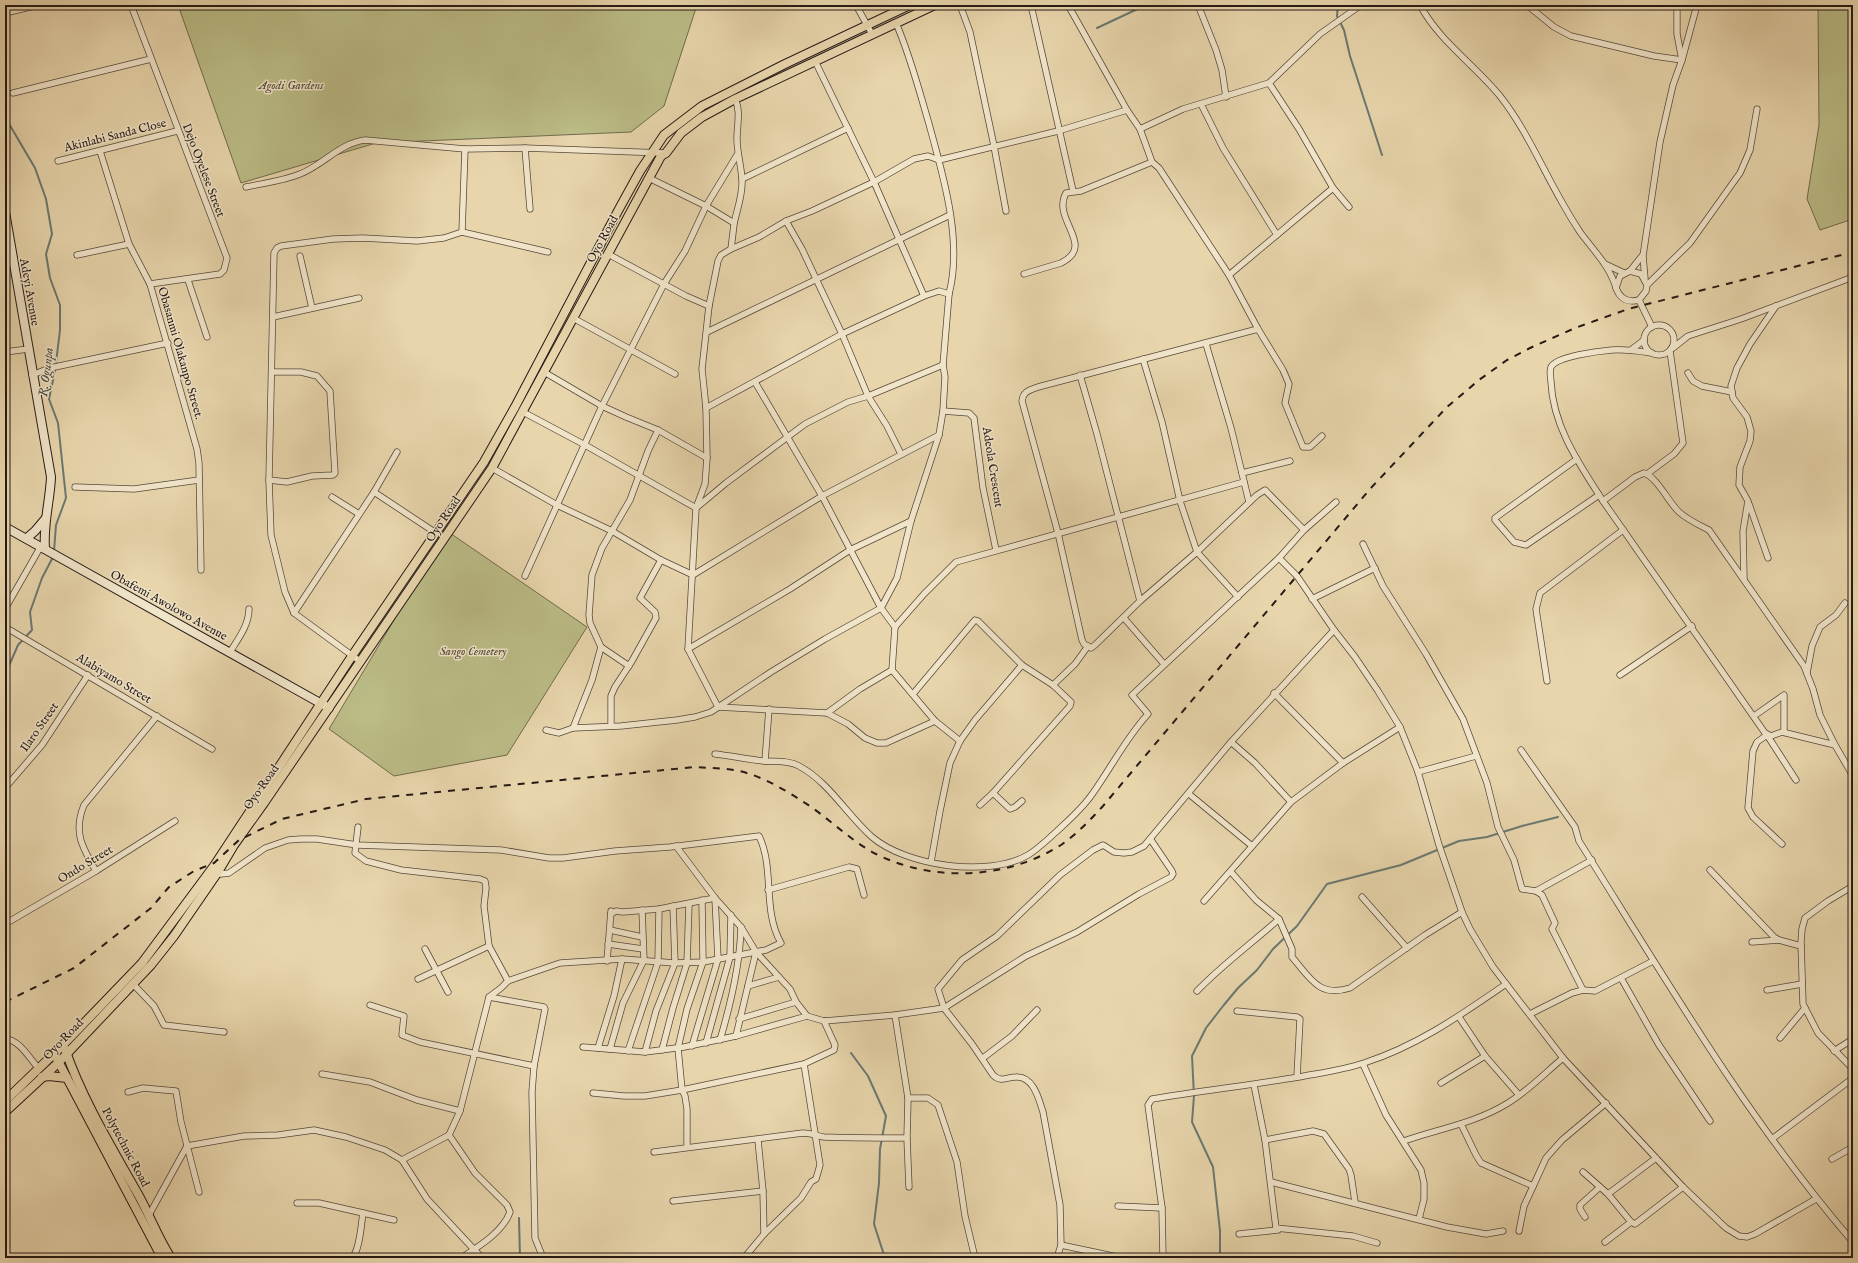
<svg xmlns="http://www.w3.org/2000/svg" width="1858" height="1263" font-family="'IM FELL English',serif">
<style>
.green{fill:#bbbc86;stroke:#706b4e}
.lines{fill:none;stroke-linecap:round;stroke-linejoin:round}
.stream{stroke:#6a7972;stroke-width:2}
.street-casing{stroke:#56493b;stroke-width:7}
.secondary-casing{stroke:#251a15;stroke-width:10}
.primary-casing{stroke:#251a15;stroke-width:10}
.street{stroke:#f0e4c9;stroke-width:5.5}
.secondary{stroke:#f0e4c9;stroke-width:8}
.primary{stroke:#e8d5ac;stroke-width:8}
.rail{stroke:#251a15;stroke-width:2;stroke-dasharray:7 7;stroke-linecap:butt}
.labels{text-anchor:middle;stroke-width:3;stroke-linejoin:round;paint-order:stroke}
.park-label{font-size:12px;font-style:italic;fill:#524b37;stroke:#f0e4c9}
.street-label{font-size:12px;fill:#251a15;stroke:#f0e4c9}
.water-label{font-size:13px;font-style:italic;fill:#484944;stroke:#f0e4c9}
</style>
<rect width="100%" height="100%" fill="#e8d5ac"/>
<filter id="stains"><feTurbulence type="fractalNoise" baseFrequency=".005" numOctaves="4"/><feColorMatrix values="0 0 0 0 .2 0 0 0 0 .09 0 0 0 0 .02 0 0 0 .5 -.17"/></filter>
<radialGradient id="worn" r=".72"><stop offset=".6" stop-color="#630" stop-opacity="0"/><stop offset="1" stop-color="#630" stop-opacity=".3"/></radialGradient>
<g class="green">
<polygon points="178,5 697,5 664,106 631,132 376,143 241,183"/>
<polygon points="1818,5 1853,5 1853,219 1820,230 1807,199 1819,125"/>
<polygon points="447,531 587,627 507,755 394,776 329,729"/>
</g>
<g class="lines">
<g class="stream">
<polyline points="1338,5 1337,16 1344,30 1350,56 1382,155"/>
<polyline points="1097,28 1146,5"/>
<polyline points="5,117 35,168 46,199 52,234 46,254 50,278 60,305 60,330 55,371 49,399 58,423 66,498 56,525 54,551"/>
<polyline points="5,675 18,645 32,630 30,612 42,578 53,557"/>
<polyline points="851,1053 868,1076 886,1116 880,1149 879,1183 874,1224 885,1258"/>
<polyline points="519,1218 520,1258"/>
<polyline points="1220,1258 1220,1231 1213,1167 1192,1122 1194,1096 1192,1056 1206,1028 1223,1006 1238,988 1257,970 1273,949 1297,926 1327,884 1401,865 1459,841 1487,837 1522,826 1558,817"/>
</g>
<defs>
<g id="street">
<polyline points="131,5 227,258 224,270 220,274 150,284"/>
<polyline points="856,5 872,34"/>
<polyline points="960,5 970,32 994,146 1006,211"/>
<polyline points="1031,5 1073,191"/>
<polyline points="1068,5 1127,110 1140,129 1152,162 1159,168 1229,275 1258,329 1283,370 1289,384 1285,403 1303,447 1310,447 1322,436"/>
<polyline points="1198,5 1216,50 1222,70 1226,97"/>
<path d="M1420,5C1439,41 1475,65 1500,96C1526,129 1542,168 1563,204C1568,213 1574,223 1580,232C1593,250 1610,266 1616,288"/>
<polyline points="1527,5 1554,27 1571,36 1654,56 1682,60 1697,5"/>
<polyline points="5,13 38,5"/>
<path d="M896,23C910,55 919,90 929,124C943,175 963,241 949,294"/>
<polyline points="815,61 874,182 924,296"/>
<polyline points="1269,83 1299,129 1333,188 1349,207"/>
<polyline points="13,93 151,59"/>
<path d="M735,99C741,111 737,125 737,139C737,152 741,165 742,179C743,195 737,209 734,224C733,233 732,241 731,249L721,255L718,261L709,306L702,369L706,408L707,458L705,484L696,508L688,649L718,707L827,713L848,724L865,738L877,743H886L935,721"/>
<polyline points="1201,104 1223,148 1277,235"/>
<polyline points="1140,129 1183,109 1269,83 1320,34 1361,5"/>
<polyline points="525,148 530,209"/>
<polyline points="100,151 129,244 150,284 197,449 199,463 201,570"/>
<polyline points="58,161 177,131"/>
<polyline points="649,178 706,206 734,223"/>
<polyline points="742,179 848,128"/>
<path d="M246,187C264,183 283,181 300,174C323,165 340,143 365,140L465,149L525,148L664,153"/>
<polyline points="786,221 802,249 842,334 868,396 887,426 901,454"/>
<polyline points="462,232 465,149"/>
<polyline points="731,249 759,237 786,221 812,211 874,182 914,159 928,156 939,160 1058,131 1127,110"/>
<polyline points="608,254 686,296 709,306"/>
<polyline points="77,255 129,244"/>
<polyline points="300,256 312,308"/>
<polyline points="1605,264 1624,273"/>
<polyline points="1630,271 1642,256"/>
<path d="M1024,274L1061,263C1097,245 1051,220 1066,193L1081,191L1152,162"/>
<polyline points="1229,275 1333,188"/>
<polyline points="1645,279 1643,256 1660,142 1673,85 1682,60 1677,34 1677,5"/>
<polyline points="188,280 207,337"/>
<path d="M1647,285L1641,274L1630,271L1620,276L1616,288C1620,299 1628,303 1639,300L1646,291L1647,285L1690,243L1740,173L1750,150L1757,109"/>
<polyline points="1639,300 1652,327"/>
<polyline points="273,317 359,298"/>
<polyline points="573,318 675,374"/>
<circle cx="1659" cy="340" r="15"/>
<path d="M1258,329L1038,387C1030,390 1023,391 1022,401L1058,533L1082,640L1084,644L1091,648L1095,645L1140,601L1197,552L1257,495L1265,490L1304,530"/>
<polyline points="707,332 950,215"/>
<polyline points="1206,344 1231,428 1249,502"/>
<polyline points="1673,348 1688,336 1741,319 1853,277"/>
<polyline points="1631,350 1644,340"/>
<polyline points="5,352 28,349"/>
<path d="M1652,353C1638,351 1625,349 1612,350C1600,351 1557,356 1551,367C1549,371 1551,378 1551,382C1553,427 1580,465 1603,501L1765,733L1771,736L1782,732L1835,745L1853,776"/>
<polyline points="1143,359 1162,422 1180,501 1197,552 1238,597"/>
<polyline points="544,372 602,406 626,417 658,430 707,458"/>
<polyline points="1688,373 1693,381 1702,386 1732,392"/>
<polyline points="32,375 50,368 168,343"/>
<polyline points="1080,375 1097,434 1140,601"/>
<polyline points="755,382 822,496 881,608 895,627 892,670 935,721 960,741"/>
<polyline points="943,411 969,413 974,418 983,488 996,550"/>
<polyline points="523,412 585,445 696,508 726,483 805,424 848,402 868,396 943,365"/>
<polyline points="1577,459 1495,518 1495,520 1514,542 1526,545 1599,495"/>
<polyline points="492,468 557,505 612,531 661,560 693,575 822,496 939,435"/>
<polyline points="1242,473 1290,461"/>
<polyline points="1647,474 1674,454 1683,443 1670,351"/>
<polyline points="269,480 287,482 312,476 333,475 335,473 330,391 317,376 301,372 272,372"/>
<polyline points="75,487 134,489 199,480"/>
<polyline points="374,492 436,533"/>
<polyline points="332,497 359,514"/>
<path d="M1603,501L1635,477L1644,473C1657,477 1669,503 1679,512C1688,520 1699,525 1709,530L1804,666L1813,689L1820,715L1835,745"/>
<polyline points="1749,504 1768,558"/>
<polyline points="1363,544 1383,586 1426,654 1463,719 1487,783 1498,827 1514,860 1522,889 1536,891 1542,895 1555,923 1552,929 1583,990"/>
<polyline points="1279,558 1297,576 1334,630 1355,657 1378,691 1400,727 1418,772 1439,845 1462,912 1470,929 1493,967 1563,1058 1683,1187 1726,1228 1739,1236 1747,1237 1755,1234 1816,1199"/>
<polyline points="525,576 602,406 664,284 685,251 706,206 737,155"/>
<polyline points="1744,579 1743,531 1748,501 1739,485 1740,467 1750,441 1751,431 1747,417 1733,398 1731,386 1737,368 1750,344 1776,306"/>
<polyline points="1312,599 1375,568"/>
<polyline points="5,609 41,546"/>
<polyline points="294,613 374,492 397,452"/>
<polyline points="1124,618 1164,664"/>
<polyline points="5,627 212,749"/>
<polyline points="895,627 924,594 956,562 1244,482"/>
<polyline points="601,647 629,666"/>
<polyline points="688,649 790,589 850,550 911,521"/>
<path d="M230,652C238,639 249,625 249,609"/>
<polyline points="361,662 294,613 285,592 271,535 269,480 274,253 277,248 281,246 333,239 363,238 417,241 444,238 462,232 548,252"/>
<polyline points="1807,673 1812,646 1820,627 1836,615 1845,603"/>
<polyline points="1620,675 1692,626"/>
<polyline points="1547,681 1536,609 1540,593 1623,530"/>
<polyline points="1053,685 1075,664 1088,646"/>
<polyline points="1274,693 1343,763"/>
<polyline points="913,694 975,620 978,621 1022,665 1053,685 1071,702 1070,706 993,793 980,805"/>
<polyline points="827,713 860,689 892,670"/>
<polyline points="1754,716 1784,695 1784,732"/>
<polyline points="611,726 611,696 615,687 632,661 656,618 655,612 640,598 661,560"/>
<polyline points="573,728 592,680 601,647 590,623 589,615 592,575 602,548 630,500 648,451 658,430"/>
<polyline points="546,730 559,733 573,728 621,726 677,720 695,717 711,712 771,672 825,639 881,608 897,578 911,521 939,435 943,411 945,377 943,365 949,294 939,291 924,296 842,334 706,408"/>
<polyline points="1231,742 1255,763 1291,802"/>
<path d="M1521,750L1575,827L1579,841C1665,978 1747,1119 1853,1242"/>
<path d="M715,754C731,756 747,759 763,761C775,762 788,760 799,766C829,782 847,815 872,837C906,866 988,878 1028,855C1038,849 1047,840 1056,832C1069,820 1083,808 1093,793C1112,766 1126,738 1148,714L1132,695L1279,558L1304,530L1336,502"/>
<polyline points="765,761 769,709"/>
<polyline points="1418,772 1476,756"/>
<polyline points="5,788 42,745 88,675"/>
<polyline points="993,793 1010,809 1015,807 1022,801"/>
<polyline points="1189,794 1252,846"/>
<polyline points="358,827 355,853 366,861 401,870 480,879 485,881 486,888 484,906 489,946 508,981"/>
<polyline points="1782,844 1753,817 1748,808 1753,751 1757,742 1767,735 1796,780"/>
<polyline points="676,846 715,898 741,927 756,952 790,989 796,1002 807,1016 824,1021 895,1015 944,1008 1026,956 1077,932 1139,894 1171,877 1173,874 1172,871 1151,840"/>
<polyline points="931,862 940,811 950,763 960,741 975,720 1022,665"/>
<polyline points="1710,870 1774,937 1779,940 1801,946"/>
<path d="M96,871C82,847 73,832 84,805L157,716"/>
<path d="M215,871L221,874L229,873L265,848L288,840L301,839H317L357,845L501,850L549,858H563L615,851L670,847L759,836C775,869 762,910 781,943L766,950L703,962L675,963L622,959L560,963L508,981L501,988L489,997L460,1111L449,1135L402,1160"/>
<path d="M1231,872L1256,900L1279,919L1292,949V957C1310,978 1319,998 1350,988L1425,935L1462,912"/>
<polyline points="1853,886 1828,901 1805,918 1802,929 1801,943 1803,1004 1818,1033 1853,1069"/>
<polyline points="768,890 849,867 857,869 864,895"/>
<polyline points="1536,891 1592,860"/>
<polyline points="1362,897 1407,948"/>
<polyline points="1204,901 1291,802 1343,763 1400,727"/>
<polyline points="611,914 616,911 623,912 659,909 715,898 718,959 692,1046"/>
<polyline points="5,924 96,871 175,821"/>
<polyline points="610,930 642,937"/>
<polyline points="1752,942 1779,940"/>
<polyline points="608,944 643,949"/>
<polyline points="425,949 448,992"/>
<polyline points="607,961 611,911"/>
<polyline points="1621,978 1659,1045 1710,1121"/>
<polyline points="418,979 489,946"/>
<polyline points="133,984 154,1006 164,1025 224,1032"/>
<polyline points="748,986 779,977"/>
<polyline points="1767,990 1802,984"/>
<path d="M1197,991C1222,965 1252,943 1279,919"/>
<polyline points="489,997 544,1007 545,1009 534,1066 532,1092 535,1238 543,1258"/>
<polyline points="370,1005 404,1016 402,1035 420,1042 534,1066"/>
<polyline points="1237,1011 1297,1017 1300,1019 1297,1077"/>
<polyline points="1530,1014 1572,993 1583,990 1595,991 1653,961"/>
<polyline points="895,1015 908,1098 907,1138 909,1187"/>
<polyline points="1459,1017 1485,1056 1519,1095"/>
<polyline points="739,1019 796,1002"/>
<polyline points="736,1036 756,952"/>
<polyline points="1780,1038 1805,1008"/>
<path d="M5,1039C19,1039 30,1059 39,1069"/>
<path d="M720,1040C731,1003 740,966 741,927"/>
<polyline points="706,1043 730,957 731,915"/>
<polyline points="583,1047 645,1052 684,1047 736,1036 807,1016"/>
<polyline points="598,1048 614,996 622,959"/>
<polyline points="610,1049 623,1003 644,960 642,910"/>
<polyline points="662,1050 673,1008 687,963 689,904"/>
<polyline points="628,1051 658,962 659,909"/>
<polyline points="1834,1051 1853,1039"/>
<polyline points="645,1052 656,1011 675,963 673,906"/>
<polyline points="983,1058 1012,1036 1037,1010"/>
<polyline points="1363,1064 1386,1115 1421,1170 1424,1183 1424,1199 1419,1219"/>
<polyline points="322,1074 370,1082 417,1100 460,1111"/>
<polyline points="1441,1083 1485,1056"/>
<polyline points="1254,1085 1265,1140 1276,1228 1353,1236 1377,1243"/>
<polyline points="128,1092 143,1088 176,1091 181,1122 199,1192"/>
<polyline points="593,1093 624,1096 645,1096 682,1090 804,1064 834,1050 835,1045 824,1021"/>
<polyline points="908,1098 928,1098 938,1105 957,1162 965,1216 975,1258"/>
<polyline points="1461,1124 1476,1155 1481,1163 1533,1186"/>
<path d="M449,1135L475,1173L507,1205L510,1212C503,1232 478,1247 461,1258"/>
<polyline points="1772,1139 1853,1078"/>
<polyline points="758,1140 763,1191 764,1234"/>
<polyline points="1265,1140 1313,1131 1324,1134 1349,1169 1351,1175 1355,1202"/>
<path d="M1404,1141C1438,1129 1476,1123 1508,1103C1528,1091 1545,1073 1563,1058"/>
<polyline points="687,1147 687,1109 685,1096 682,1090 678,1048 687,1009 703,962 702,900"/>
<path d="M654,1152L803,1133C811,1133 816,1136 824,1137C851,1138 879,1138 907,1138"/>
<polyline points="1832,1159 1853,1147"/>
<polyline points="1583,1172 1608,1194 1631,1222 1635,1224 1683,1187"/>
<polyline points="1271,1182 1447,1227 1486,1234 1503,1231"/>
<polyline points="1608,1194 1656,1158"/>
<polyline points="673,1201 763,1191"/>
<polyline points="297,1203 319,1203 394,1220"/>
<polyline points="1118,1206 1162,1208"/>
<polyline points="149,1215 187,1146 244,1136 278,1135 314,1130 346,1137 385,1150 402,1160 427,1199 482,1258"/>
<polyline points="1585,1217 1580,1209 1580,1205 1600,1187"/>
<polyline points="1519,1231 1524,1206 1546,1158 1562,1140 1606,1103"/>
<polyline points="1239,1234 1278,1230"/>
<polyline points="1605,1242 1631,1222"/>
<polyline points="1061,1245 1122,1258"/>
<path d="M352,1258C360,1250 361,1225 363,1213"/>
<polyline points="744,1258 764,1234 801,1198 811,1182 816,1179 820,1165 804,1064"/>
<path d="M1057,1258L1061,1245L1060,1205L1043,1112C1039,1100 1034,1076 1016,1077C1007,1077 1001,1083 993,1075L972,1044L944,1008L938,989L962,960L997,936L1060,875L1093,850L1103,845L1114,852L1124,853L1132,852L1144,846L1231,742L1334,630"/>
<path d="M1163,1258L1162,1208L1148,1105L1152,1099C1201,1091 1250,1085 1299,1077C1320,1073 1343,1070 1364,1063C1417,1046 1461,1015 1506,984"/>
</g>
<g id="secondary">
<path d="M5,212L51,477C50,501 43,524 45,548"/>
<polyline points="5,527 329,708"/>
<polyline points="27,538 35,531 46,518"/>
</g>
<g id="primary">
<path d="M65,1049C83,1101 112,1148 139,1196C150,1216 158,1238 171,1258"/>
<polyline points="57,1059 162,1258"/>
<polyline points="42,1077 49,1076 67,1078"/>
<polyline points="5,1101 63,1045 142,963 214,866 352,656 484,462 515,407 619,209 640,171 664,135 702,106 785,64 910,5"/>
<polyline points="5,1112 59,1062 151,965 174,936 218,872 234,845 264,803 492,468 661,156 666,153 681,133 702,117 735,99 935,5"/>
</g>
</defs>
<use href="#street" class="street-casing"/>
<use href="#secondary" class="secondary-casing"/>
<use href="#primary" class="primary-casing"/>
<use href="#street" class="street"/>
<use href="#secondary" class="secondary"/>
<use href="#primary" class="primary"/>
<path class="rail" d="M5,1002L74,968L151,908L169,887L194,871L214,863L239,840L282,819L366,799L695,767C708,768 721,768 734,770C758,774 782,788 802,801C828,817 849,840 876,854C934,883 1007,879 1061,845C1077,834 1090,820 1103,806L1370,489L1447,407L1479,380L1507,360L1530,348L1575,328L1628,309L1853,252"/>
</g>
<g class="labels">
<g class="park-label">
<text x="291" y="89">Agodi Gardens</text>
<text x="473" y="655">Sango Cemetery</text>
</g>
<g class="street-label">
<text transform="translate(115 135) rotate(-14)" y="4">Akinlabi Sanda Close</text>
<text transform="translate(204 170) rotate(69)" y="4">Dejo Oyelese Street</text>
<text transform="translate(602 239) rotate(-61)" y="4">Oyo Road</text>
<text transform="translate(30 292) rotate(80)" y="4">Adeyi Avenue</text>
<text transform="translate(181 353) rotate(74)" y="4">Obasanmi Olakanpo Street.</text>
<text transform="translate(993 467) rotate(81)" y="4">Adeola Crescent</text>
<text transform="translate(443 519) rotate(-56)" y="4">Oyo Road</text>
<text transform="translate(169 605) rotate(29)" y="4">Obafemi Awolowo Avenue</text>
<text transform="translate(114 678) rotate(31)" y="4">Alabiyamo Street</text>
<text transform="translate(39 727) rotate(-55)" y="4">Ilaro Street</text>
<text transform="translate(261 787) rotate(-55)" y="4">Oyo Road</text>
<text transform="translate(85 864) rotate(-31)" y="4">Ondo Street</text>
<text transform="translate(63 1039) rotate(-46)" y="4">Oyo Road</text>
<text transform="translate(126 1147) rotate(62)" y="4">Polytechnic Road</text>
</g>
<g class="water-label">
<text transform="translate(45 372) rotate(-83)" y="5">R. Ogunpa</text>
</g>
</g>
<rect width="1858" height="1263" fill="none" stroke="#e8d5ac" stroke-width="20"/>
<rect x="6" y="6" width="1846" height="1251" fill="none" stroke="#251a15" stroke-width="2"/>
<rect x="10" y="10" width="1838" height="1243" fill="none" stroke="#251a15"/>
<rect width="100%" height="100%" filter="url(#stains)"/>
<rect width="100%" height="100%" fill="url(#worn)"/>
</svg>
